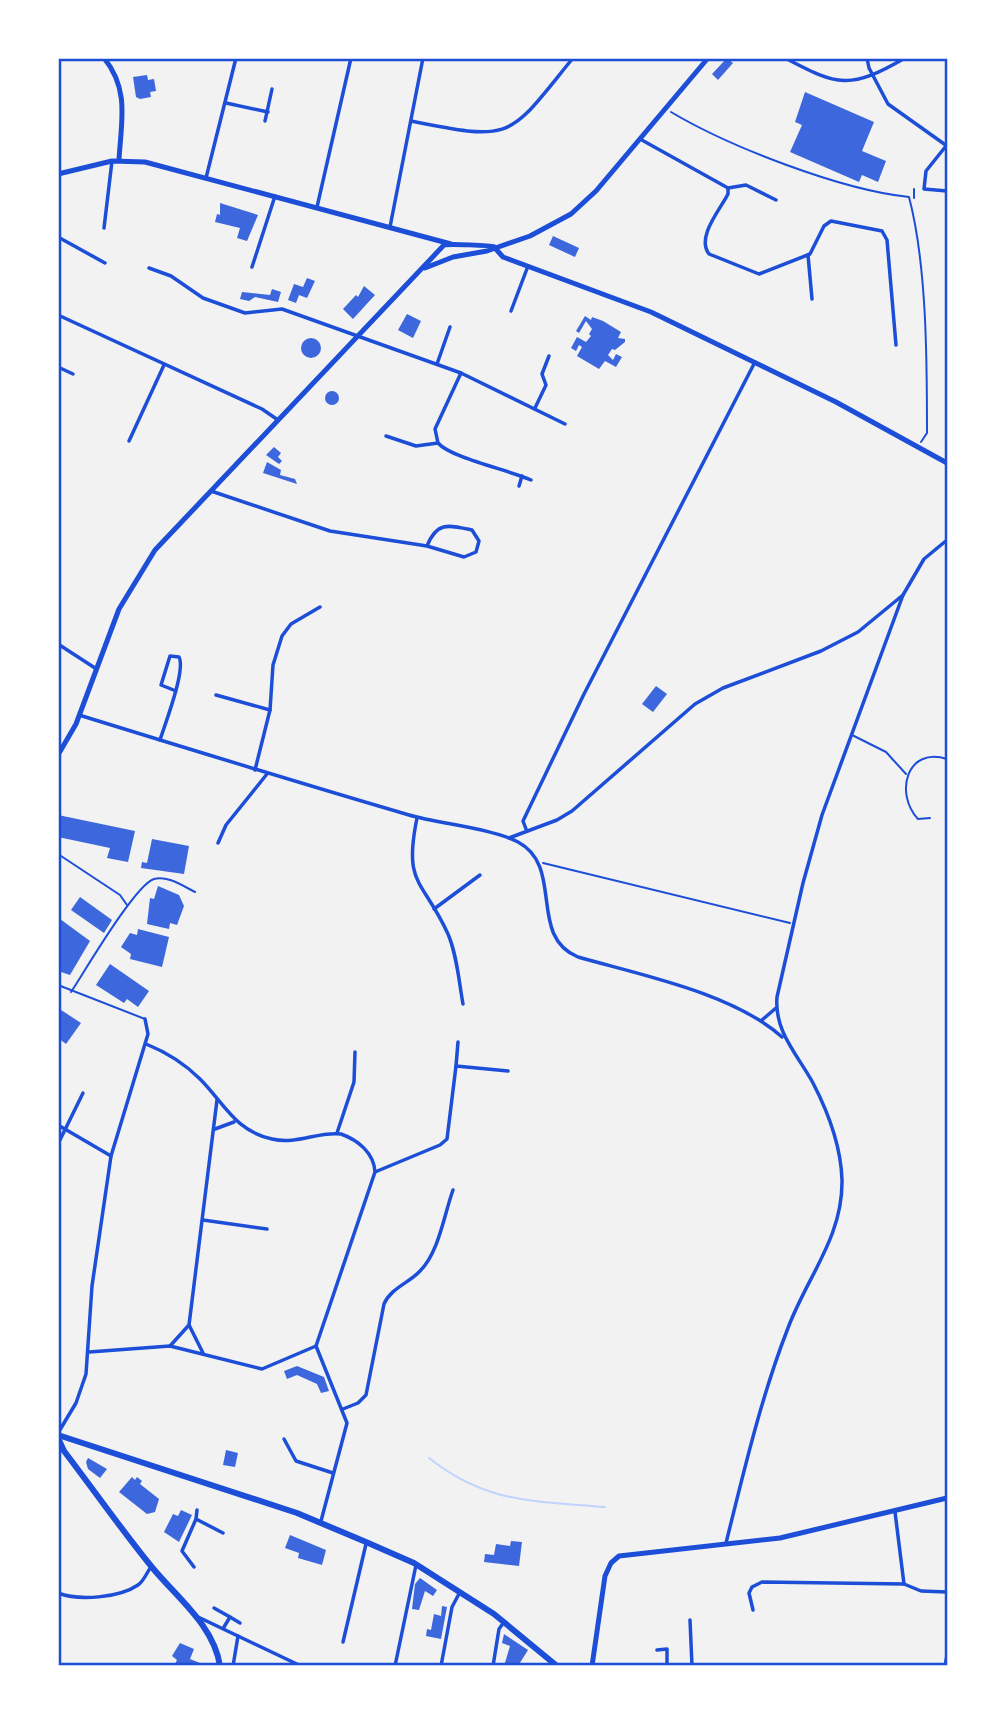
<svg xmlns="http://www.w3.org/2000/svg" width="1005" height="1724" font-family="'PT Sans',sans-serif">
<style>
.lines{fill:none;stroke-linecap:round;stroke-linejoin:round}
.stream{stroke:#bfd3fe;stroke-width:2}
.building{fill:#3d67dc}
.path{stroke:#1d4ed8;stroke-width:2}
.service{stroke:#1d4ed8;stroke-width:2}
.minor{stroke:#1d4ed8;stroke-width:3.5}
.tertiary{stroke:#1d4ed8;stroke-width:5}
.secondary{stroke:#1d4ed8;stroke-width:5}
.primary{stroke:#1d4ed8;stroke-width:6}
.trunk{stroke:#1d4ed8;stroke-width:6}
.neatline{fill:none;stroke:#1d4ed8;stroke-width:2.5}
</style>
<rect width="100%" height="100%" fill="#f2f2f2"/>
<g class="lines">
<g class="stream">
<path d="M429,1458C487,1504 535,1501 605,1507"/>
<polyline points="63,1666 76,1664 90,1666"/>
</g>
</g>
<g class="building">
<polygon points="727,58 733,63 718,80 712,74"/>
<polygon points="147,75 148,80 154,79 156,91 150,92 151,97 140,99 136,97 133,77"/>
<polygon points="805,92 874,122 862,151 886,161 878,182 862,175 859,182 790,152 802,125 795,122"/>
<polygon points="220,203 258,215 247,241 237,238 240,228 215,222 217,214 220,215"/>
<polygon points="553,236 579,248 575,257 549,245"/>
<polygon points="307,278 315,281 307,298 299,295 296,303 288,300 294,284 303,287"/>
<polygon points="364,286 375,295 353,319 343,309 356,295 358,297"/>
<polygon points="272,289 281,292 278,302 255,297 249,301 240,299 242,292 270,295"/>
<polygon points="407,314 421,321 413,338 398,330"/>
<polygon points="585,316 591,320 592,317 603,321 621,332 618,338 625,339 625,342 615,350 612,349 608,355 613,360 616,354 622,357 616,367 605,361 599,369 577,356 582,347 579,345 576,351 571,348 577,337 586,342 591,336 589,334 592,329 586,321 579,333 576,331"/>
<circle cx="311" cy="348" r="10"/>
<circle cx="332" cy="398" r="7"/>
<polygon points="274,447 281,453 278,457 282,461 279,464 266,455"/>
<polygon points="267,462 281,470 280,475 295,479 297,484 263,473"/>
<polygon points="656,686 667,694 653,712 642,704"/>
<polygon points="58,815 135,831 128,862 107,858 110,848 58,837"/>
<polygon points="152,839 189,846 184,874 141,868 142,862 147,863"/>
<polygon points="158,886 179,895 184,906 177,925 170,923 169,929 147,924 150,898 154,899"/>
<polygon points="80,897 112,920 104,933 71,910"/>
<polygon points="60,919 90,941 70,975 58,971"/>
<polygon points="138,929 169,937 162,967 130,959 131,954 121,947 130,933 137,935"/>
<polygon points="110,964 149,991 138,1007 127,999 124,1003 96,985"/>
<polygon points="58,1008 81,1023 66,1044 58,1038"/>
<polygon points="297,1366 324,1377 329,1391 321,1393 317,1384 297,1375 287,1379 284,1371"/>
<polygon points="226,1450 238,1453 235,1467 223,1465"/>
<polygon points="88,1458 107,1469 100,1478 88,1469 86,1462"/>
<polygon points="132,1477 135,1480 137,1477 142,1481 140,1484 159,1499 155,1512 147,1514 119,1492"/>
<polygon points="181,1510 192,1515 179,1542 164,1532 173,1514 178,1516"/>
<polygon points="290,1535 326,1550 322,1565 298,1558 299,1553 285,1548"/>
<polygon points="511,1541 522,1542 519,1566 484,1562 485,1554 494,1555 496,1544 510,1546"/>
<polygon points="420,1578 437,1590 433,1596 425,1591 419,1610 412,1609 415,1584"/>
<polygon points="442,1606 447,1607 441,1639 426,1636 427,1629 431,1630 434,1614 441,1616"/>
<polygon points="504,1634 528,1650 518,1666 504,1666 510,1646 502,1643"/>
<polygon points="180,1643 194,1649 190,1659 200,1663 199,1666 174,1666 177,1660 172,1656"/>
</g>
<g class="lines">
<g class="path">
<path d="M671,112C730,147 841,190 909,197C927,265 927,363 927,433L921,442"/>
<polyline points="914,198 914,189"/>
<polyline points="543,863 790,923"/>
</g>
<g class="service">
<polyline points="852,735 886,752 906,774"/>
<path d="M930,818L918,819C894,793 907,746 947,759"/>
<polyline points="58,854 120,895 127,905"/>
<polyline points="58,985 145,1019"/>
<path d="M71,992C85,971 135,885 154,879C167,875 183,886 195,892"/>
</g>
<g class="minor">
<polyline points="469,58 481,58"/>
<path d="M785,58C838,86 850,90 905,58"/>
<polyline points="867,58 869,68 888,104 947,146"/>
<polyline points="226,103 268,112"/>
<polyline points="265,121 272,89"/>
<path d="M411,121C515,142 508,138 573,58"/>
<polyline points="640,139 728,188"/>
<polyline points="946,146 926,171 924,189 947,191"/>
<polyline points="206,178 236,58"/>
<path d="M728,188V194C720,210 696,237 709,254L759,274L810,254L824,226L831,221L882,231L887,240L896,345"/>
<polyline points="728,188 746,185 776,200"/>
<polyline points="317,207 351,58"/>
<polyline points="390,227 423,58"/>
<polyline points="104,228 112,161"/>
<polyline points="58,237 105,263"/>
<polyline points="808,255 812,299"/>
<polyline points="252,267 275,196"/>
<polyline points="149,268 171,276 203,298 245,313 282,309 461,373 565,424"/>
<polyline points="511,311 528,266"/>
<polyline points="58,315 262,409 278,420"/>
<polyline points="437,364 450,327"/>
<polyline points="58,367 73,374"/>
<path d="M461,373L435,429L438,443C451,458 509,470 531,480"/>
<polyline points="535,408 546,385 542,374 549,356"/>
<polyline points="386,436 416,446 438,443"/>
<polyline points="129,441 164,365"/>
<polyline points="519,486 522,476"/>
<path d="M211,491L330,531L427,546L464,557L476,552L479,541L472,530C449,525 437,521 427,546"/>
<polyline points="58,644 95,668"/>
<polyline points="216,695 270,710"/>
<path d="M79,715C189,749 299,783 409,815C440,824 491,828 518,842C565,867 527,936 578,957C641,975 733,993 782,1037"/>
<path d="M160,740C165,724 186,670 179,657L170,656L161,685L176,691"/>
<polyline points="255,770 270,710 273,665 282,636 291,624 320,607"/>
<path d="M417,818C403,886 423,879 448,934C457,955 459,982 463,1004"/>
<polyline points="526,829 523,821 584,694 755,362"/>
<polyline points="509,838 557,820 572,811 695,704 723,688 821,651 858,632 903,595 924,559 947,540"/>
<polyline points="218,843 226,825 267,774"/>
<polyline points="434,909 480,875"/>
<polyline points="762,1020 776,1008"/>
<path d="M146,1044C166,1052 184,1063 200,1079C224,1103 235,1131 272,1139C297,1145 318,1131 341,1134C358,1140 374,1153 375,1172L316,1346L347,1423L321,1521"/>
<polyline points="456,1066 458,1042"/>
<polyline points="58,1125 111,1156"/>
<polyline points="215,1129 234,1122"/>
<polyline points="337,1133 354,1082 355,1052"/>
<polyline points="58,1144 83,1093"/>
<polyline points="375,1172 440,1145 447,1139 456,1066 508,1071"/>
<polyline points="203,1220 267,1229"/>
<polyline points="189,1325 203,1353"/>
<polyline points="170,1346 189,1325 217,1100"/>
<polyline points="89,1352 170,1346 262,1369 316,1346"/>
<path d="M343,1409L358,1403L366,1395L384,1304C391,1288 409,1283 420,1271C439,1252 444,1215 453,1190"/>
<polyline points="58,1433 76,1403 86,1374 92,1286 111,1156 148,1034 145,1019"/>
<polyline points="284,1439 296,1461 333,1473"/>
<polyline points="895,1512 904,1584"/>
<polyline points="196,1519 223,1533"/>
<path d="M726,1543C744,1471 761,1397 788,1328C807,1277 843,1237 842,1180C841,1146 828,1112 813,1083C798,1055 774,1032 777,997L803,883L822,815L903,595"/>
<polyline points="194,1567 182,1551 196,1519 197,1510"/>
<path d="M58,1593C79,1601 119,1598 138,1585C144,1581 147,1572 151,1567"/>
<polyline points="214,1608 230,1617 224,1627"/>
<polyline points="753,1610 749,1593 752,1587 762,1582 904,1584 921,1591 947,1592"/>
<polyline points="196,1616 301,1666"/>
<polyline points="230,1617 240,1623"/>
<polyline points="690,1620 692,1666"/>
<polyline points="343,1642 366,1544"/>
<polyline points="657,1650 667,1649 667,1666"/>
<polyline points="233,1666 238,1636"/>
<polyline points="395,1666 416,1565"/>
<polyline points="441,1666 452,1607 460,1592"/>
<polyline points="493,1666 499,1629 504,1622"/>
<polyline points="945,1666 947,1655"/>
</g>
<g class="tertiary">
<path d="M104,58C130,90 121,122 119,160"/>
<polyline points="58,174 112,161 145,162 451,244"/>
<polyline points="494,247 503,257 651,312 836,402 947,463"/>
<polyline points="592,1666 605,1576 611,1563 619,1556 780,1538 947,1498"/>
</g>
<g class="secondary">
<polyline points="425,268 453,257 487,251 530,236 571,214 596,191 708,58"/>
<path d="M58,755L76,724L119,609L155,550L444,245C449,244 490,245 494,247"/>
</g>
<path class="primary" d="M58,1438L64,1451C93,1489 121,1529 151,1566C176,1597 214,1625 220,1666"/>
<polyline class="trunk" points="58,1435 297,1513 366,1542 414,1563 494,1614 557,1666"/>
</g>
<rect width="1005" height="1724" fill="none" stroke="#ffffff" stroke-width="119"/>
<rect x="60" y="60" width="886" height="1604" class="neatline"/>
</svg>
